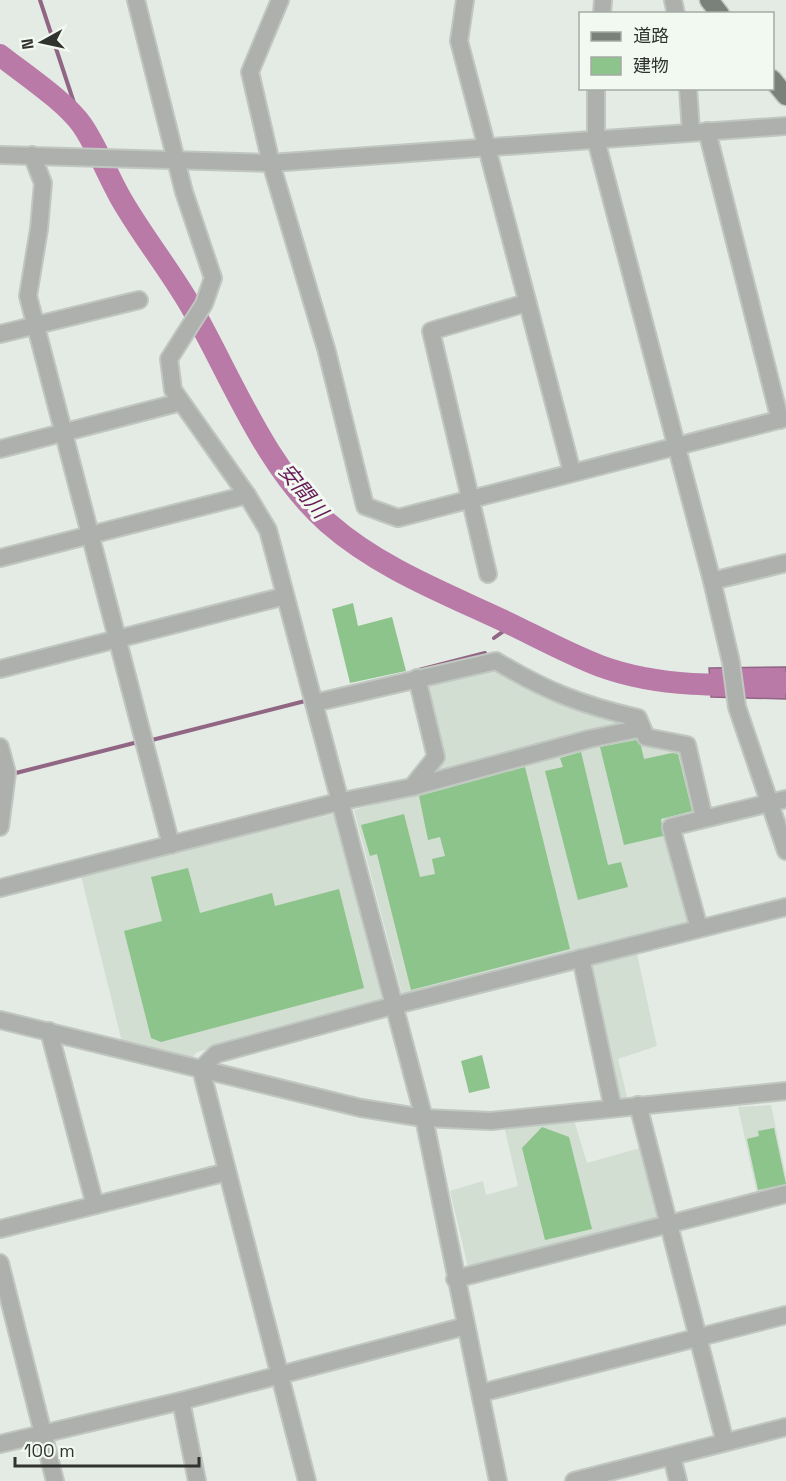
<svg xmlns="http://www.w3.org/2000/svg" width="786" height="1481" font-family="'Space Grotesk','Noto Sans JP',sans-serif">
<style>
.built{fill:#d2ded1}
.water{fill:#ba7aa8;stroke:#916584;stroke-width:1.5}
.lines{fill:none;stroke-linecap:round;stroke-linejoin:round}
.stream{stroke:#916584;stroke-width:4}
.river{stroke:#ba7aa8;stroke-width:22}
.building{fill:#8cc48b}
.minor-casing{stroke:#c0c6c0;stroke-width:20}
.major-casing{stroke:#c0c6c0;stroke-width:21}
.minor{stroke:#adb0ad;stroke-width:16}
.major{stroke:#7a807a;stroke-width:18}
.labels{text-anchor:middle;stroke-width:6;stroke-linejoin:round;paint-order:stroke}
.water-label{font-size:21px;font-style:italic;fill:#671a56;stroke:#f1f9f1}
</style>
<rect width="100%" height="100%" fill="#e4ebe4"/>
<g class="built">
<polygon points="493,666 636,722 682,749 699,814 667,824 691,925 634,940 657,1046 618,1059 628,1101 607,1104 575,954 403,997 354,810 414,794 444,754 425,684"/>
<polygon points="334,814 383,1003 197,1052 192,1058 122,1042 81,876"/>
<polygon points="771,1105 786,1177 786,1191 758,1198 738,1107"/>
<polygon points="574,1120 587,1163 647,1146 665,1220 468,1267 450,1191 483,1181 486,1195 518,1186 504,1126"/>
</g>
<polygon class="water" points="786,667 786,699 711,697 709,668"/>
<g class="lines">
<g class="stream">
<polyline points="40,0 81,124"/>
<polyline points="494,638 512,625"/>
<polyline points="415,671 485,653"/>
<polyline points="152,740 305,701"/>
<polyline points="12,774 138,742"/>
</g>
<path class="river" d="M0,55C24,74 65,101 82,125C97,147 107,174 120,197C142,236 171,271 193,310C233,381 266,468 328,523C378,567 442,592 502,620C534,635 566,653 600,666C660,688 723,686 786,683"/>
</g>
<g class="building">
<polygon points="353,603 358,626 392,617 406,671 350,683 332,609"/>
<polygon points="636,740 641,746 644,759 672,753 678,754 692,811 661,819 663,836 624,845 600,747"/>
<polygon points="581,752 608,865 621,862 628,887 578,900 545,771 563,767 560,758"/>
<polygon points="525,767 570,949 411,990 377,854 370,856 361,825 404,814 420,877 435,874 432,859 445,856 440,837 428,840 419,796"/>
<polygon points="188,868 200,913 272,893 275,906 339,889 364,988 161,1042 151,1038 124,931 162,921 151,877"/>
<polygon points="482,1055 490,1088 469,1093 461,1061"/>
<polygon points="542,1127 569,1137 592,1229 545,1240 522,1148"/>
<polygon points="774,1128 786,1184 758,1190 747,1139 759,1136 758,1131"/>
</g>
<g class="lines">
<defs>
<g id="minor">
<polyline points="136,0 184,192 213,278 204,304 169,359 173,390 247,495 268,530 424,1118 498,1481"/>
<polyline points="280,0 250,72 271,163 327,352 365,506 398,518 786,418"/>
<polyline points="465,0 459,41 572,472"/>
<polyline points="673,0 676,14"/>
<polyline points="602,14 603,0"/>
<polyline points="596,88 596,140 712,581 731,662 737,707 786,851"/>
<polyline points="688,88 691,132"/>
<polyline points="707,131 780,420"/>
<polyline points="0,155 271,163 786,126"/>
<polyline points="32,155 43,183 39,229 28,296 171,845"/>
<polyline points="0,334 139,300"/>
<polyline points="0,449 181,402"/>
<polyline points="0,558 247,495"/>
<polyline points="488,574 431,331 526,303"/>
<polyline points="712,581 786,563"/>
<polyline points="0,669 285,596"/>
<path d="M314,703L496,661C546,691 581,705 638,718L646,737L687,745L704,818"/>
<polyline points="0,747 7,773 0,827"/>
<polyline points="412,787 589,739 642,728"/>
<polyline points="0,888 338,802 412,787 436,757 417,678"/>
<polyline points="699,928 671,827 786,799"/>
<polyline points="581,958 613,1108"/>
<polyline points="0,1020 361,1108 424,1118 491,1121 786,1091"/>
<polyline points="49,1031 95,1205"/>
<polyline points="638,1105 725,1442"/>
<polyline points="0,1229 227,1172"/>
<polyline points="0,1263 55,1481"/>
<polyline points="455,1279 786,1194"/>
<polyline points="481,1393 786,1315"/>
<polyline points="181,1401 197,1481"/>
<polyline points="0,1444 181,1401 466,1326"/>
<polyline points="672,1457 678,1481"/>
<polyline points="307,1481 201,1069 216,1054 392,1006 786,907"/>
<polyline points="574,1481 786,1427"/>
</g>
<g id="major">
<polyline points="709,0 720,14"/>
<polyline points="772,79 786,96"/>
</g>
</defs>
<use href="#minor" class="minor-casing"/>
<use href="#major" class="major-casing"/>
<use href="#minor" class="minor"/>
<use href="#major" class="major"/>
</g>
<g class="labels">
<g class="water-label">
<text transform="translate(303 491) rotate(51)" y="7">安間川</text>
</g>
</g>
<rect x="579" y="12" width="195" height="78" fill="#f1f9f1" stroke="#a4aaa4" stroke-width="1.5"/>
<rect x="591" y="32" width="30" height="9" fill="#7a807a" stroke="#a4aaa4" stroke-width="1.5"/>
<text x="633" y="42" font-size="18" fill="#313331">道路</text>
<rect x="591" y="57" width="30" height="18" fill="#8cc48b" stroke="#a4aaa4" stroke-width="1.5"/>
<text x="633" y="72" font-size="18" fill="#313331">建物</text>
<g transform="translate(42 42) rotate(262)" stroke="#f1f9f1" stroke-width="4.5" paint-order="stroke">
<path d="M0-4.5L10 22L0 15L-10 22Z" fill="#313331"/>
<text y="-9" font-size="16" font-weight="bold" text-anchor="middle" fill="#313331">N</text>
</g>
<path d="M15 1457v9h184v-9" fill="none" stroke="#313331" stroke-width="3"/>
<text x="24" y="1457" font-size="18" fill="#313331" stroke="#f1f9f1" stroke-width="4.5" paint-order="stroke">100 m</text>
</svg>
